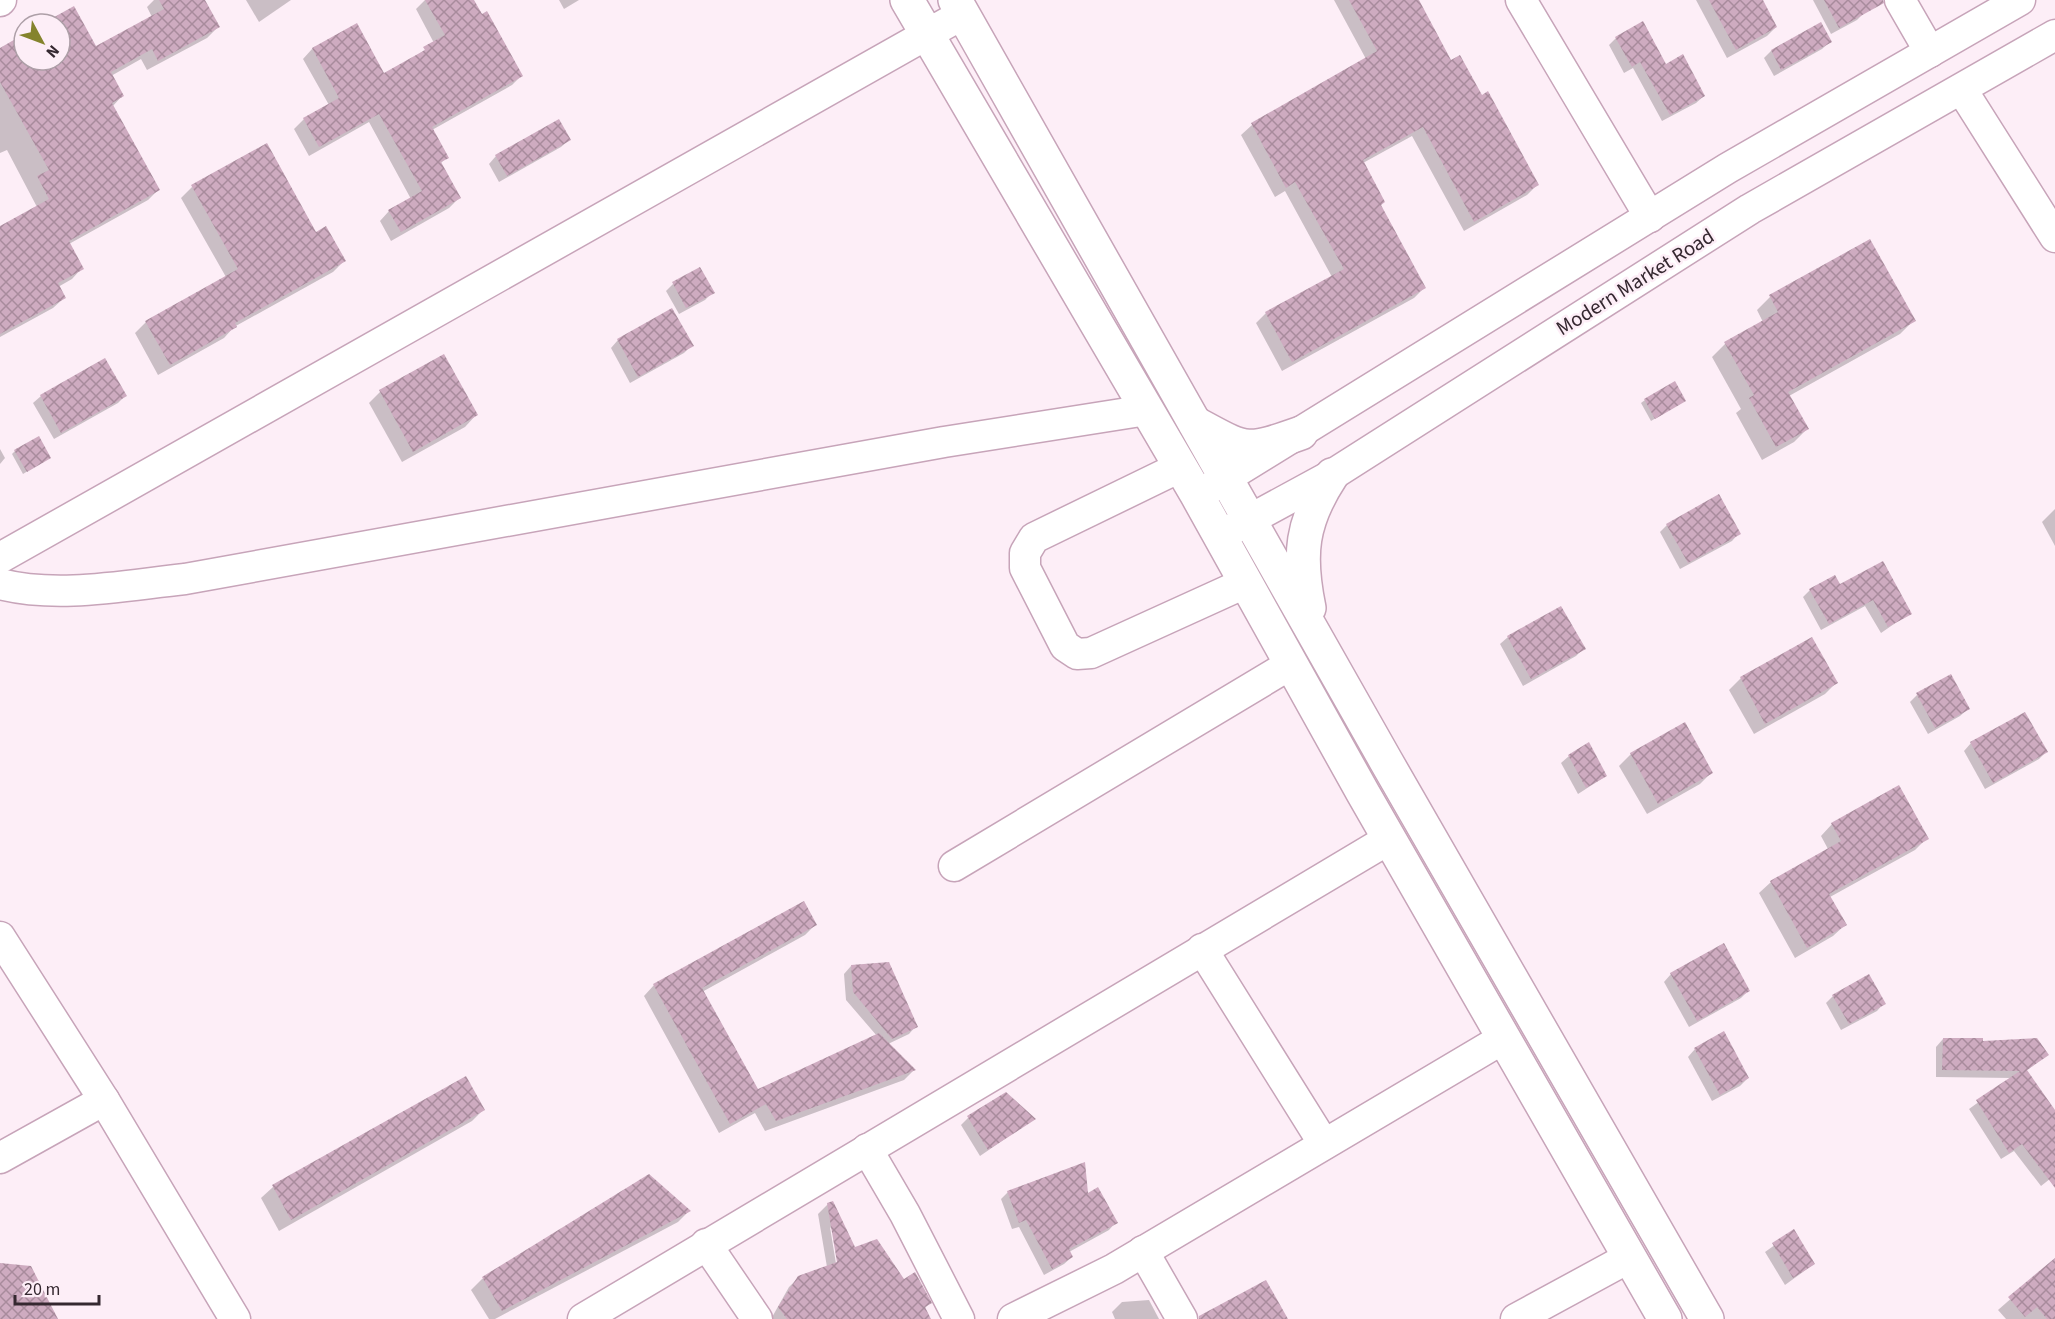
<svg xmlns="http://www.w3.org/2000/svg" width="2055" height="1319" font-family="'Source Sans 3',sans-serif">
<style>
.shadow{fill:#0003;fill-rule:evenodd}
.building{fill:url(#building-cross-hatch)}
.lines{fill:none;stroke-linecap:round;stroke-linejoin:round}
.minor-casing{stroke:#c7a4b9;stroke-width:33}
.major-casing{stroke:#c7a4b9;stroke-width:36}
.minor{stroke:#fff;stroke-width:30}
.major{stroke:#fff;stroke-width:33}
.labels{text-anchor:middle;stroke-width:5;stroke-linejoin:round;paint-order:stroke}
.street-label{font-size:21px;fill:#352830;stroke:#fdeef7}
</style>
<defs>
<pattern id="building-cross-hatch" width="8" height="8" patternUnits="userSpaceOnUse" patternTransform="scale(1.5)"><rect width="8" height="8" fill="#ceabc0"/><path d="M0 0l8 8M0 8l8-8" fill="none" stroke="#a88b9c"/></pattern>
</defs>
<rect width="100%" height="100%" fill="#fdeef7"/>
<g class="shadow">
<polygon points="154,0 203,0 218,27 207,38 147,70 141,59 111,76 122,96 112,107 158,190 148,200 69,244 82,268 72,279 58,287 64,298 53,308 0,337 0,228 37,207 7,150 0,153 0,49 24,36 24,60 60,60 60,24 45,24 74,8 96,48 152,17 147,7"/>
<polygon points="246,0 291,0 259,22"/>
<polygon points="425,0 473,0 521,76 512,85 432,130 447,157 440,164 459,198 449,208 391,241 380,221 389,211 411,199 369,122 309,156 294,129 304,119 329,105 303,59 312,49 356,25 384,75 415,57 434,43 416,9"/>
<polygon points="559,0 579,0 564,9"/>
<polygon points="1334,0 1417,0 1450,62 1481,97 1537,185 1527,195 1464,231 1412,136 1363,163 1379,206 1424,288 1414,298 1282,371 1256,323 1266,313 1332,277 1285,191 1275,197 1241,135 1252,125 1366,59"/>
<polygon points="1696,0 1761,0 1776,27 1767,36 1727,58"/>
<polygon points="1813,0 1857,0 1864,13 1857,20 1831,34"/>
<polygon points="1820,24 1830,42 1822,49 1774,76 1764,58 1771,51"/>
<polygon points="1616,38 1665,66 1704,96 1696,103 1662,121 1633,68 1624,73 1609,45"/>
<polygon points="569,140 561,147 499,182 489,164 496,156"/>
<polygon points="192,187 315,234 344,261 333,272 234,327 224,338 158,375 135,333 146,322 226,277 181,198"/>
<polygon points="673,284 713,292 705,300 679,314 666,291"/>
<polygon points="1770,297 1914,320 1900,334 1789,396 1807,429 1794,442 1762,460 1736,413 1741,409 1712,357 1725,344 1763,322 1757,310"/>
<polygon points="618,340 692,345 684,353 630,383 611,348"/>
<polygon points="380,392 476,415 465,427 402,462 369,403"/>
<polygon points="41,396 125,396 118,403 54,439 33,403"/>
<polygon points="1645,400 1684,401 1651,421 1641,403"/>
<polygon points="0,449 5,458 0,464"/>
<polygon points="15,451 49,458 23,474 12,454"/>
<polygon points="2055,509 2055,546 2042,522"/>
<polygon points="1667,525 1739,533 1732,541 1680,569 1660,532"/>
<polygon points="1840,586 1910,613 1881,633 1865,606 1821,630 1803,597 1810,590"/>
<polygon points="1508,637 1584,648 1576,656 1523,686 1500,644"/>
<polygon points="1741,678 1836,683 1825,694 1754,734 1729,690"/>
<polygon points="1917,695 1968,709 1960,716 1928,734 1910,702"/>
<polygon points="1685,724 1711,773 1700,784 1647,814 1619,766 1631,754"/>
<polygon points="1971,743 2046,752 2039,759 1985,789 1964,751"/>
<polygon points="1569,756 1606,776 1578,794 1561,763"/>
<polygon points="1832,824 1927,838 1915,850 1830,897 1845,925 1833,936 1795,958 1759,893 1771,882 1828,849 1821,836"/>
<polygon points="815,925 805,935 702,992 757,1091 877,1036 846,1000 844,974 851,966 916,1026 909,1034 888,1044 914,1070 904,1080 765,1131 755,1113 719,1133 644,996 654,985"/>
<polygon points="1671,974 1749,990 1741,998 1689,1027 1664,982"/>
<polygon points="1833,996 1884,1003 1877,1011 1841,1030 1826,1003"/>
<polygon points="1943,1039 1981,1043 2047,1055 2026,1071 2055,1111 2055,1175 2041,1186 2014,1151 2001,1159 1969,1109 2012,1078 1936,1077 1936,1047"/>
<polygon points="1695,1049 1748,1078 1740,1086 1712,1101 1688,1057"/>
<polygon points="465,1078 483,1110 472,1121 279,1231 261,1198 273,1187"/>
<polygon points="968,1118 1034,1119 980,1156 961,1125"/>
<polygon points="649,1176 689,1211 678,1222 495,1319 489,1319 471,1290 482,1279"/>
<polygon points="1008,1192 1087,1195 1116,1222 1109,1230 1069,1252 1072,1257 1064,1264 1044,1275 1019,1227 1012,1229 1001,1199"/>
<path d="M828,1204L855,1249L930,1303L924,1309L929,1319H771L789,1287L799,1277L827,1267L818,1214ZM830,1227L833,1231L840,1269L837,1270Z"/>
<polygon points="1794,1231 1814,1264 1785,1285 1765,1252"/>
<polygon points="2055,1260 2055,1319 2006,1319 1998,1310"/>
<polygon points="1149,1300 1159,1319 1115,1319 1112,1312 1122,1302"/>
</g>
<g class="building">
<polygon points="159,0 205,0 220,27 158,61 152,49 111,72 124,96 112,103 160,190 69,241 84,269 58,283 66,298 0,334 0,226 49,199 37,176 49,170 0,82 0,48 24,34 24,60 60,60 60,24 42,24 74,6 96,46 164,9"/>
<polygon points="425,0 474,0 482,14 487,11 523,76 432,127 449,158 441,162 461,198 401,232 388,210 422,191 379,114 319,147 303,118 339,98 312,48 357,23 384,73 425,50 423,47 445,35"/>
<polygon points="1349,0 1419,0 1451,60 1460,55 1482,95 1488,91 1539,185 1474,222 1423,127 1363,160 1385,202 1381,205 1426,288 1292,362 1265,312 1344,269 1295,182 1286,188 1251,123 1377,51"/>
<polygon points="1709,0 1763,0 1777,27 1736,50"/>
<polygon points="1824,0 1883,0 1884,3 1839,28"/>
<polygon points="1643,21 1666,64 1683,54 1705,96 1670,115 1640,62 1632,67 1615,37"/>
<polygon points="1821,22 1832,42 1781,70 1771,50"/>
<polygon points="559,119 571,140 507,176 495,155"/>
<polygon points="267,143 316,232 326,226 346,261 235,323 237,327 170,365 145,321 238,269 191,185"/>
<polygon points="1870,239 1916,321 1788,392 1809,429 1776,447 1749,398 1754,395 1724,342 1778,312 1769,295"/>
<polygon points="700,267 715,293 686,308 672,282"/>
<polygon points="672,308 694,346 638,377 617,339"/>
<polygon points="444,354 478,415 413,452 379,390"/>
<polygon points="105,358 127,396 61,433 40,395"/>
<polygon points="1675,381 1686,401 1655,419 1644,399"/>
<polygon points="39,436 51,458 27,472 14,450"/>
<polygon points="1719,494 1741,534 1688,563 1666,524"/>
<polygon points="1883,561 1912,614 1888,627 1873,600 1829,624 1809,589 1835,575 1840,584"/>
<polygon points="1561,606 1586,649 1531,679 1507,636"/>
<polygon points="1812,637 1838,683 1765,724 1740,677"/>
<polygon points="1951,674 1970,709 1935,728 1916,693"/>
<polygon points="2025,712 2048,752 1993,783 1970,742"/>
<polygon points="1685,722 1713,773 1658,804 1630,753"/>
<polygon points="1589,742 1607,776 1586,788 1568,755"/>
<polygon points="1899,785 1929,839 1829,894 1847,925 1807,948 1770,881 1841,841 1831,823"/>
<polygon points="804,901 817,925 702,988 758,1089 879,1033 916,1070 776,1121 766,1104 730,1124 653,984"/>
<polygon points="1724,943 1750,991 1697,1021 1670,973"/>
<polygon points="889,962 918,1027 892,1039 853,992 851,965"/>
<polygon points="1869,974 1886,1004 1849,1024 1832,995"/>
<polygon points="1724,1031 1749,1078 1720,1095 1694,1048"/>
<polygon points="1943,1038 1983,1038 1983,1041 2037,1038 2049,1055 2027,1070 2055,1110 2055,1188 2022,1144 2009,1153 1976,1100 2020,1071 1942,1070"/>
<polygon points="466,1076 485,1110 291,1220 272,1185"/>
<polygon points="1006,1092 1036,1119 988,1150 967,1116"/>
<polygon points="1085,1162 1088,1193 1098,1187 1118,1223 1069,1249 1073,1257 1052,1269 1026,1220 1019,1223 1007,1191"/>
<polygon points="649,1174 691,1211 502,1311 482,1277"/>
<polygon points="833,1201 855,1247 877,1239 904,1279 915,1272 932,1303 925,1307 931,1319 787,1319 778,1307 798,1276 837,1262 827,1203"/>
<polygon points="1794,1229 1815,1264 1793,1278 1772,1243"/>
<polygon points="2055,1258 2055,1319 2047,1319 2037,1307 2025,1317 2008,1297"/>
<polygon points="0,1263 31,1266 58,1319 0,1319"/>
<polygon points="1266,1280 1288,1319 1199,1319 1199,1316"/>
</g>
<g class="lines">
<defs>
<g id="minor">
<polyline points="1521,0 1650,217"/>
<polyline points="1900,0 1930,52"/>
<polyline points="0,1 1,0"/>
<polyline points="1962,90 2055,237"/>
<polyline points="1180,467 1034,538 1025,553 1025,568 1065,646 1077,654 1091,653 1245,583"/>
<polyline points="1205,491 1728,168 2020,0"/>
<polyline points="1227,532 1332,475 1750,209 2055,35"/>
<polyline points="0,558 963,14"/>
<path d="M0,584C59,599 126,585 185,579L944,442L1147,410"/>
<polyline points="954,866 1291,664"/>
<polyline points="0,937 104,1100 235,1319"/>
<polyline points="1202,949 1324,1144"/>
<polyline points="867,1149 905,1214 959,1319"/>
<polyline points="0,1158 104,1100"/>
<polyline points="706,1244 757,1319"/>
<polyline points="1143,1251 1182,1319"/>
<polyline points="583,1319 1389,839"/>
<polyline points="1013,1319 1114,1269 1504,1038"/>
<polyline points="1516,1319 1630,1257"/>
</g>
<g id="major">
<polyline points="907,0 1197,495 1363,793 1665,1319"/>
<polyline points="955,0 1386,761 1707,1319"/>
<path d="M1195,423C1247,451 1244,453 1301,433"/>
<path d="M1309,608C1298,555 1301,522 1332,475"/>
</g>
</defs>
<use href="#minor" class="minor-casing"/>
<use href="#major" class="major-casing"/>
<use href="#minor" class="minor"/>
<use href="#major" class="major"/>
</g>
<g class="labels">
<g class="street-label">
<text transform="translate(1635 282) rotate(-32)" y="7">Modern Market Road</text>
</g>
</g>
<g transform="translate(42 42) rotate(131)"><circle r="28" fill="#fdeef7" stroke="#ad9fa7" stroke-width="1.5"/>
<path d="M0-4.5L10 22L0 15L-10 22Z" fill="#84832c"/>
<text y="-9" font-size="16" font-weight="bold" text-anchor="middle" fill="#352830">N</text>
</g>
<path d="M15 1295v9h84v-9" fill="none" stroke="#352830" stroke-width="3"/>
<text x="24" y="1295" font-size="18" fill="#352830" stroke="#fdeef7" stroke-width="4.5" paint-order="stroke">20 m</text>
</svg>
